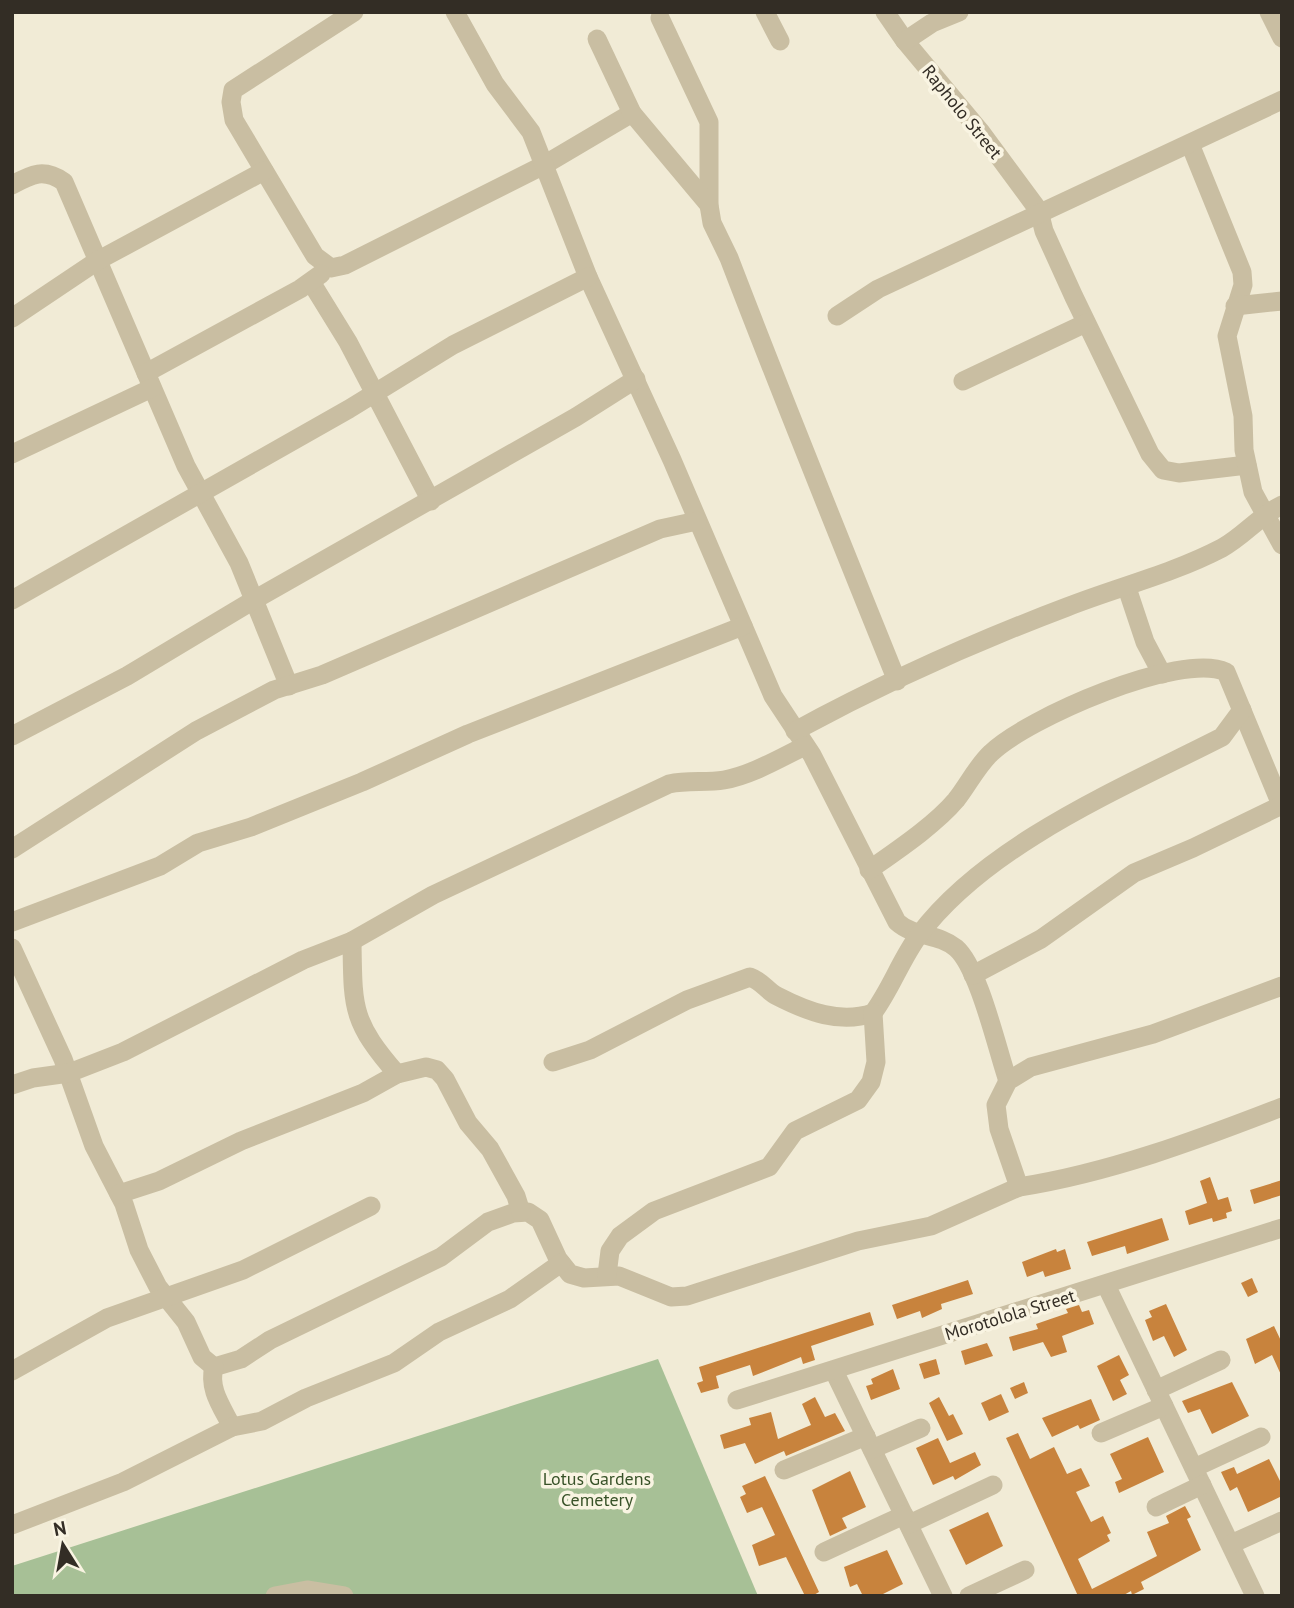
<svg xmlns="http://www.w3.org/2000/svg" width="1294" height="1608" font-family="'PT Sans',sans-serif">
<style>
.green{fill:#a7c096}
.building{fill:#c8833d}
.lines{fill:none;stroke-linecap:round;stroke-linejoin:round}
.minor{stroke:#c9bea2;stroke-width:19}
.labels{text-anchor:middle;stroke-width:7;stroke-linejoin:round;paint-order:stroke}
.street-label{font-size:18px;fill:#332d25;stroke:#f9f4e2}
.park-label{font-size:18px;fill:#385228;stroke:#f9f4e2}
</style>
<rect width="100%" height="100%" fill="#f1ebd6"/>
<polygon class="green" points="658,1359 758,1596 12,1596 12,1566"/>
<g class="building">
<polygon points="1210,1177 1218,1200 1228,1197 1232,1211 1226,1213 1227,1218 1213,1222 1212,1218 1189,1225 1185,1211 1207,1203 1200,1181"/>
<polygon points="1282,1180 1282,1195 1254,1204 1250,1190"/>
<polygon points="1162,1218 1169,1240 1127,1254 1125,1246 1092,1256 1087,1242"/>
<polygon points="1056,1249 1057,1252 1065,1249 1071,1269 1045,1277 1043,1271 1027,1277 1022,1262"/>
<polygon points="1252,1278 1258,1292 1248,1297 1241,1283"/>
<polygon points="968,1280 973,1294 941,1304 942,1309 922,1318 920,1311 897,1319 892,1305"/>
<polygon points="1166,1304 1187,1350 1174,1357 1164,1336 1153,1341 1145,1320 1152,1317 1149,1311"/>
<polygon points="1079,1305 1082,1312 1089,1310 1094,1324 1062,1336 1067,1352 1051,1357 1043,1342 1013,1351 1009,1337 1038,1329 1036,1324 1068,1313 1066,1309"/>
<polygon points="870,1312 874,1325 811,1346 815,1360 803,1364 801,1357 753,1376 750,1365 716,1376 719,1388 701,1393 697,1383 703,1381 699,1367"/>
<polygon points="1274,1326 1282,1343 1282,1377 1272,1355 1255,1364 1246,1339"/>
<polygon points="987,1343 993,1356 965,1365 961,1351"/>
<polygon points="1119,1355 1129,1375 1120,1380 1127,1394 1113,1401 1097,1366"/>
<polygon points="936,1359 940,1374 924,1379 919,1364"/>
<polygon points="893,1369 900,1389 871,1400 866,1386 873,1384 871,1379"/>
<polygon points="1024,1382 1028,1393 1015,1399 1010,1388"/>
<polygon points="1232,1382 1249,1416 1212,1434 1200,1409 1188,1413 1182,1401"/>
<polygon points="1001,1394 1009,1412 989,1421 981,1403"/>
<polygon points="815,1397 825,1417 835,1413 845,1431 786,1456 784,1451 755,1464 745,1443 724,1449 720,1435 751,1425 749,1418 771,1412 778,1439 811,1425 802,1404"/>
<polygon points="939,1397 949,1416 953,1414 963,1434 947,1441 929,1403"/>
<polygon points="1091,1399 1100,1420 1080,1429 1078,1425 1052,1437 1042,1418"/>
<polygon points="1018,1433 1030,1459 1054,1447 1067,1474 1081,1468 1090,1486 1076,1492 1091,1522 1103,1516 1111,1533 1107,1535 1110,1541 1078,1559 1092,1589 1157,1556 1147,1532 1169,1523 1166,1516 1185,1506 1191,1517 1187,1519 1201,1550 1141,1582 1144,1589 1132,1595 1131,1591 1122,1596 1078,1596 1006,1438"/>
<polygon points="1148,1437 1164,1472 1119,1493 1115,1482 1122,1479 1110,1454"/>
<polygon points="938,1438 950,1463 975,1452 981,1465 955,1480 953,1476 933,1485 916,1448"/>
<polygon points="1269,1459 1282,1485 1282,1496 1248,1512 1237,1487 1230,1491 1221,1472 1234,1467 1237,1474"/>
<polygon points="850,1471 866,1507 842,1518 847,1528 830,1536 812,1490"/>
<polygon points="765,1476 819,1592 812,1596 805,1596 786,1557 759,1566 752,1545 775,1535 762,1507 747,1513 740,1497 746,1494 742,1486"/>
<polygon points="988,1512 1003,1546 966,1565 949,1530"/>
<polygon points="887,1550 903,1584 879,1596 863,1596 857,1584 850,1587 844,1567"/>
</g>
<g class="lines">
<g class="minor">
<polyline points="354,12 233,90 231,102 234,120 315,256 331,268 345,265 544,165 632,113"/>
<path d="M455,12L495,84L531,132L588,277L672,460L773,696L812,755L897,922C915,938 938,933 956,948C979,968 997,1049 1008,1081"/>
<polyline points="765,12 780,41"/>
<polyline points="885,12 905,41 980,131 1039,211 1044,231 1074,297 1150,454 1163,470 1179,473 1247,465"/>
<polyline points="1269,12 1282,38"/>
<path d="M660,18L709,122V205L712,223L729,258C783,399 840,540 897,681"/>
<polyline points="597,39 632,113 709,205"/>
<polyline points="905,41 932,23 959,12"/>
<polyline points="1190,144 1242,272 1243,285 1227,336 1243,416 1244,450 1253,492 1282,545"/>
<path d="M12,185C32,174 44,168 64,182L186,466L239,563L289,686"/>
<polyline points="311,282 348,342 431,501"/>
<polyline points="1235,306 1282,301"/>
<polyline points="837,316 878,289 1282,100"/>
<polyline points="12,318 97,261 264,171"/>
<polyline points="146,373 300,289 321,274"/>
<polyline points="963,381 1086,323"/>
<polyline points="12,454 152,388"/>
<polyline points="1127,588 1145,642 1162,674"/>
<polyline points="12,600 349,409 453,345 588,277"/>
<path d="M795,731C882,684 974,642 1067,607C1118,587 1172,574 1222,548C1244,536 1259,516 1282,505"/>
<polyline points="12,736 127,676 254,600 576,417 636,379"/>
<polyline points="12,849 196,731 274,690 322,675 660,529 697,521"/>
<path d="M869,870C896,851 935,825 956,800C968,785 977,766 991,753C1027,718 1181,651 1226,672L1282,807"/>
<polyline points="12,922 160,866 198,843 251,827 362,782 468,734 743,626"/>
<path d="M352,941C353,1008 351,1021 397,1074"/>
<polyline points="12,948 63,1059 94,1146 124,1204 139,1250 158,1287 186,1322 202,1357 214,1367 241,1359 270,1340 441,1257 488,1222 513,1213 528,1212 540,1220 558,1259 570,1274 584,1278 619,1276 671,1297 687,1296 858,1241 931,1226 1019,1187"/>
<polyline points="973,975 1041,939 1134,873 1193,848 1282,805"/>
<path d="M1282,986L1153,1034L1031,1067L1008,1081L996,1105L999,1129L1019,1187C1109,1173 1197,1140 1282,1107"/>
<path d="M553,1062L590,1050L687,1000L750,977C762,981 767,991 777,996C808,1012 840,1024 873,1013C891,989 901,959 919,935C987,844 1122,788 1222,737L1242,710"/>
<path d="M12,1085L33,1078L69,1073L123,1052L303,960L352,941L433,895L669,784C688,780 706,783 724,780C752,775 780,758 805,746"/>
<polyline points="119,1194 159,1181 241,1141 363,1093 397,1074 426,1067 437,1070 445,1079 468,1123 490,1149 516,1196 521,1212"/>
<polyline points="607,1275 610,1251 620,1236 654,1211 769,1167 795,1131 858,1100 871,1082 876,1062 873,1013"/>
<polyline points="1106,1285 1255,1596"/>
<path d="M214,1367C208,1389 222,1407 232,1427"/>
<polyline points="12,1371 107,1318 243,1270 371,1206"/>
<polyline points="834,1371 943,1596"/>
<polyline points="1156,1390 1221,1360"/>
<polyline points="737,1400 1282,1228"/>
<polyline points="1101,1433 1164,1406"/>
<polyline points="872,1449 921,1428"/>
<polyline points="1194,1468 1261,1437"/>
<polyline points="784,1470 866,1436"/>
<polyline points="1156,1507 1202,1485"/>
<polyline points="909,1524 993,1485"/>
<polyline points="12,1525 123,1482 232,1427 262,1421 306,1398 394,1363 439,1332 510,1299 561,1263"/>
<polyline points="1231,1544 1282,1521"/>
<polyline points="824,1552 904,1515"/>
<polyline points="275,1596 307,1590 344,1596"/>
<polyline points="969,1596 1025,1570"/>
</g>
</g>
<g class="labels">
<g class="street-label">
<text transform="translate(962 112) rotate(51)" y="6">Rapholo Street</text>
<text transform="translate(1010 1315) rotate(-17)" y="6">Morotolola Street</text>
</g>
<g class="park-label">
<text x="597" y="1485">Lotus Gardens<tspan x="597" dy="21">Cemetery</tspan></text>
</g>
</g>
<rect width="1294" height="1608" fill="none" stroke="#332d25" stroke-width="28"/>
<g transform="translate(63 1545) rotate(349)" stroke="#f9f4e2" stroke-width="5" paint-order="stroke">
<path d="M0-5L12 26L0 18L-12 26Z" fill="#332d25"/>
<text y="-10" font-size="19" font-weight="bold" text-anchor="middle" fill="#332d25">N</text>
</g>
</svg>
